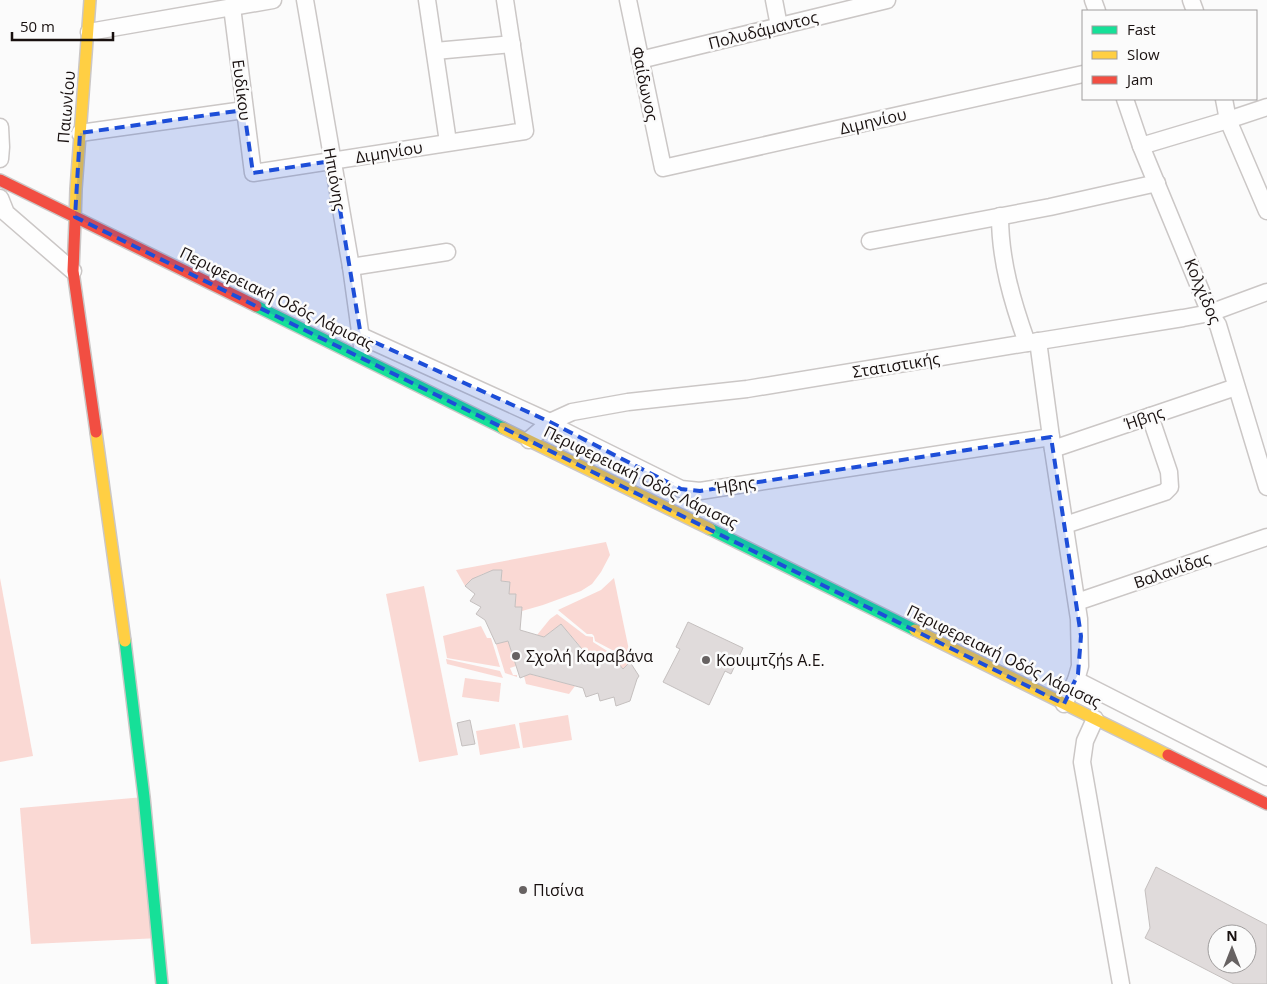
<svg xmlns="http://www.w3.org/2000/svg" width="1267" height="984" font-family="'Open Sans',sans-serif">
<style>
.green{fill:#fad9d4}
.building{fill:#e0dbdb;stroke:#c5c0bf;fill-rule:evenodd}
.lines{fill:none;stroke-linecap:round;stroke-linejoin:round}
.street-casing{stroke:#cbc7c6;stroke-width:19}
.fast-casing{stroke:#cbc7c6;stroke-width:14}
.slow-casing{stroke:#cbc7c6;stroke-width:14}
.jam-casing{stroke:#cbc7c6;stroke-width:14}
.street{stroke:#fefefe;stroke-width:16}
.fast{stroke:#16e098;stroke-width:11}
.slow{stroke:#ffcf43;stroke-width:11}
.jam{stroke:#f24e42;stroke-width:11}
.marked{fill:#1d4ed8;fill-opacity:0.2;stroke:#1d4ed8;stroke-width:4;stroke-dasharray:10 6;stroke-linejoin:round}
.poi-dot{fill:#676262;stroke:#fbfbfb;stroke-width:2}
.labels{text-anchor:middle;stroke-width:5;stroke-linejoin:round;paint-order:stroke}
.street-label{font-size:16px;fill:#18100f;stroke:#fbfbfb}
.poi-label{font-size:16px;fill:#18100f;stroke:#fbfbfb;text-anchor:start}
</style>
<rect width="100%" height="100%" fill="#fbfbfb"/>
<g class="green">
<path d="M606,542L610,555L601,572L592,584L581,591L543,605L522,611V608L515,607L516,594H509L510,582L501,581L502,570C488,570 475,576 465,586L456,570Z"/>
<polygon points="0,578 33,756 0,762"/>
<polygon points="614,578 631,660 595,641 594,636 592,634 587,634 558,610 601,590"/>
<polygon points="424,586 458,755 419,762 386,594"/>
<polygon points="557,614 586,636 593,637 593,642 628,664 623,669 614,659 608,664 599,653 594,659 585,656 579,648 580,646 561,624 544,637 537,635 550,619"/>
<polygon points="481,626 487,638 491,638 500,667 447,658 443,636"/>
<polygon points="508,641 516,666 510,668 513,675 517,675 517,677 505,673 496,644"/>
<polygon points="446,659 500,671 503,678 447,664"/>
<polygon points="533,673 533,675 575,686 569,694 526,684 524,676"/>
<polygon points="465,678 501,683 499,702 462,697"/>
<polygon points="568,715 572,740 523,748 519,723"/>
<polygon points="515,724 520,748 480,755 476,731"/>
<polygon points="144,797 160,938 31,944 20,808"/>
</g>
<g class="building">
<polygon points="493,570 502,570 501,581 510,582 509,594 516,594 515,607 522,607 520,630 544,637 561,624 592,661 599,653 608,664 614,658 623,669 630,662 639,676 637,679 630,701 616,706 614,697 600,701 598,693 586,697 583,688 530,674 520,678 508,641 496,644 485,620 476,614 481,607 470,601 475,594 465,586 472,579"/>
<polygon points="688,622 743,648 731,674 725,671 709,705 663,682 680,649 676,647"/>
<polygon points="470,720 475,744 462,746 457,723"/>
<path d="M1156,867L1267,925V984H1234L1145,938L1150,928L1145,890ZM1217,934H1247V964H1217Z"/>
</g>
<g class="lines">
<defs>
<g id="street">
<polyline points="305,0 351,267 362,346"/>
<polyline points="427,0 448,142"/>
<polyline points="628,0 663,168 1083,74"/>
<polyline points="774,0 779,26"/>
<polyline points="1093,0 1097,11"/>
<polyline points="1191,0 1195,11"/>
<polyline points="232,7 253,173 525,131 505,0"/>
<polyline points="89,32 273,0"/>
<polyline points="435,51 512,44"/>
<polyline points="640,60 887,0"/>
<polyline points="1125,99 1141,146 1210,313 1218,325 1267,487"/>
<polyline points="1224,99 1228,120 1267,211"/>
<polyline points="0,127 1,147 0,159"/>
<polyline points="80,133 244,110"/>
<polyline points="1141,146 1228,120 1267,107"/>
<polyline points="0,198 6,213 73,271"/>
<path d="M1000,216C1000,260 1012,301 1027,343"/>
<polyline points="870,241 1050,207 1157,183"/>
<polyline points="351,267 447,252"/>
<polyline points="361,336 550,422 564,431 681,489 700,491 1051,437"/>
<polyline points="1038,341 1051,437 1079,619 1080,666 1076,680 1064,704"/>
<polyline points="529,440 550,422 572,412 628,402 747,389 1027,343 1183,318 1210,313 1267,292"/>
<polyline points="1053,449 1236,387"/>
<polyline points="1065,525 1165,492 1170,487 1169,472 1150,416"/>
<polyline points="1077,602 1267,537"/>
<polyline points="1076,680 1267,777"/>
<polyline points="1095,719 1085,741 1082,762 1121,984"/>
</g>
<g id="fast">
<polyline points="256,306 503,428"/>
<polyline points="710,529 915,630"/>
<polyline points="125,641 144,797 162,984"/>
</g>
<g id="slow">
<polyline points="75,222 76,189 90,0"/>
<polyline points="503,428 710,529"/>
<polyline points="96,432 125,641"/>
<polyline points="915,630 1168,755"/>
</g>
<g id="jam">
<polyline points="0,180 256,306"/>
<polyline points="75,222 73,271 96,432"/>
<polyline points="1168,755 1267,804"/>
</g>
</defs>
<use href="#street" class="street-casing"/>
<use href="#fast" class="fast-casing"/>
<use href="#slow" class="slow-casing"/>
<use href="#jam" class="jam-casing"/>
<use href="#street" class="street"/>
<use href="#fast" class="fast"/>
<use href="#slow" class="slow"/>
<use href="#jam" class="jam"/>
</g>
<path class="marked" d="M244,110L253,173L332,161L361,336L550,422L681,489L700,491L1051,437L1081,636L1078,674L1064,704L75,217L80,133Z"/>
<g class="poi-dot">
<circle cx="516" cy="656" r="5"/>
<circle cx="706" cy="660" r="5"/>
<circle cx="523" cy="890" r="5"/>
</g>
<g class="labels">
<g class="street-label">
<text transform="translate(763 30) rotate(-14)" y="6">Πολυδάμαντος</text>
<text transform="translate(645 84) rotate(78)" y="6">Φαίδωνος</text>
<text transform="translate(242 90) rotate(83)" y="6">Ευδίκου</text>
<text transform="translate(66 107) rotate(-85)" y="6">Παιωνίου</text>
<text transform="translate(873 121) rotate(-13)" y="6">Διμηνίου</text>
<text transform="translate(389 152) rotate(-9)" y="6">Διμηνίου</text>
<text transform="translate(335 179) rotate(80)" y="6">Ηπιόνης</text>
<text transform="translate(1203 291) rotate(67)" y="6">Κολχίδος</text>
<text transform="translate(277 298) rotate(26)" y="6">Περιφερειακή Οδός Λάρισας</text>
<text transform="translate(896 365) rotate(-9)" y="6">Στατιστικής</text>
<text transform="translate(1144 418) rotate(-19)" y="6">Ήβης</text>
<text transform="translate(641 477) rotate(26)" y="6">Περιφερειακή Οδός Λάρισας</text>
<text transform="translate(735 485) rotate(-9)" y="6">Ήβης</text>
<text transform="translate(1172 570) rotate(-19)" y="6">Βαλανίδας</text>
<text transform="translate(1004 656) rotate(26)" y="6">Περιφερειακή Οδός Λάρισας</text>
</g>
<g class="poi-label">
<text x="526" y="662">Σχολή Καραβάνα</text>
<text x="716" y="666">Κουιμτζήs Α.Ε.</text>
<text x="533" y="896">Πισίνα</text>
</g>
</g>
<rect x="1082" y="10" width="175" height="90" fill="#fbfbfb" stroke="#a09d9d"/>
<rect x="1092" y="26" width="25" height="8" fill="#16e098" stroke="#a09d9d"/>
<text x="1127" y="35" font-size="15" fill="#18100f">Fast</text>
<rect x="1092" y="51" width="25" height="8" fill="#ffcf43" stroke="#a09d9d"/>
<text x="1127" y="60" font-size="15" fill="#18100f">Slow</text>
<rect x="1092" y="76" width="25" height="8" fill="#f24e42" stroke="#a09d9d"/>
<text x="1127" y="85" font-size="15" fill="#18100f">Jam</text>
<g transform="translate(1232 949)"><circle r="24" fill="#fbfbfb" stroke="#a09d9d"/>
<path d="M0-4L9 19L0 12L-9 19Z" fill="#676262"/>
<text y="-8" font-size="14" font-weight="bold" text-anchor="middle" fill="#18100f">N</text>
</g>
<path d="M12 32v8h101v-8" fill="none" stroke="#18100f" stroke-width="2.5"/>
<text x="20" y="32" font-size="15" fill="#18100f" stroke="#fbfbfb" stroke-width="4" paint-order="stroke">50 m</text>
</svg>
